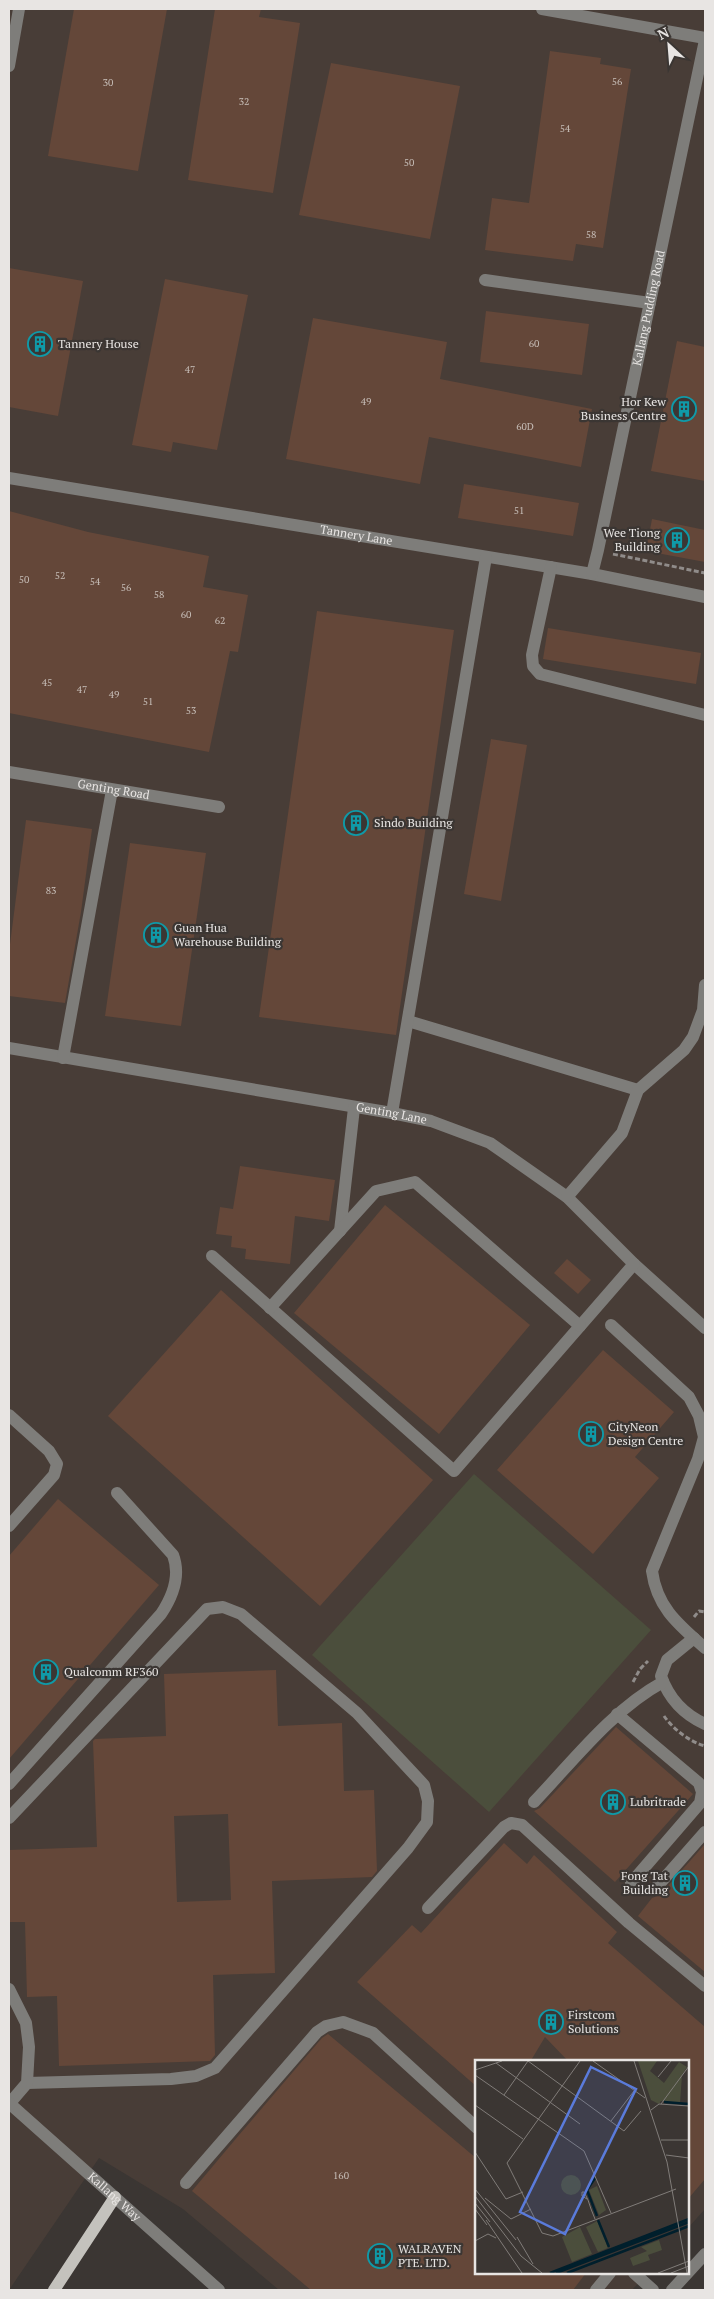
<svg xmlns="http://www.w3.org/2000/svg" width="714" height="2299" font-family="'PT Serif',serif">
<style>
.built{fill:#483d37}
.green{fill:#4b4e3c}
.building{fill:#644739;fill-rule:evenodd}
.lines{fill:none;stroke-linecap:round;stroke-linejoin:round}
.path{stroke:#908c8a;stroke-width:3;stroke-dasharray:5 2.5;stroke-linecap:butt}
.minor{stroke:#7e7d7a;stroke-width:12}
.major{stroke:#c4c2bd;stroke-width:12}
.labels{text-anchor:middle;stroke-width:4.5;stroke-linejoin:round;paint-order:stroke}
.number-label{font-size:10px;fill:#c7beb8}
.street-label{font-size:12px;fill:#e8e5e3;stroke:#3b3633}
.poi-label{font-size:12px;fill:#e8e5e3;stroke:#3b3633;text-anchor:start}
.inset-river{fill:none;stroke:#001f2c;stroke-width:2.5}
.inset-road{fill:none;stroke:#807c79;stroke-width:1}
.view{fill:#5a7bdb;fill-opacity:0.15;stroke:#5a7bdb;stroke-width:2.5}
.inset-edge{fill:none;stroke:#e8e5e3;stroke-width:2.5}
</style>
<rect width="100%" height="100%" fill="#3b3633"/>
<polygon class="built" points="9,9 705,9 705,2209 688,2228 688,2062 477,2062 477,2273 648,2273 632,2290 279,2290 183,2209 99,2158 9,2290"/>
<polygon class="green" points="474,1474 651,1630 489,1812 312,1655"/>
<g class="building">
<polygon points="74,9 167,9 138,171 48,156"/>
<polygon points="215,9 261,9 259,17 300,23 273,193 188,180"/>
<polygon points="550,51 601,58 600,64 631,69 603,248 576,244 573,261 485,250 492,198 529,203"/>
<polygon points="331,63 460,86 430,239 299,215"/>
<polygon points="9,268 83,281 58,416 9,407"/>
<polygon points="165,279 248,295 217,450 173,442 171,452 132,445"/>
<polygon points="486,311 589,324 582,375 480,362"/>
<polygon points="313,318 447,342 440,379 592,409 581,467 429,437 420,484 286,459"/>
<polygon points="677,341 705,347 705,481 651,471"/>
<polygon points="464,484 579,503 573,536 458,518"/>
<polygon points="9,511 88,532 209,556 203,587 248,595 238,652 230,651 209,752 9,713"/>
<polygon points="652,519 705,530 705,562 646,551"/>
<polygon points="317,611 454,630 396,1035 259,1017"/>
<polygon points="548,628 701,653 696,684 543,659"/>
<polygon points="491,739 527,745 501,901 464,894"/>
<polygon points="26,820 92,829 81,912 65,1003 9,996 9,952"/>
<polygon points="130,843 206,853 181,1026 105,1016"/>
<polygon points="240,1166 335,1180 329,1221 295,1216 290,1264 245,1259 246,1249 231,1247 232,1236 216,1234 220,1207 233,1209"/>
<polygon points="385,1205 530,1325 439,1434 294,1313"/>
<polygon points="567,1259 591,1280 578,1294 554,1273"/>
<polygon points="221,1290 433,1480 320,1606 108,1416"/>
<polygon points="603,1350 674,1412 635,1457 659,1478 593,1554 497,1470"/>
<polygon points="58,1499 159,1585 9,1759 9,1556"/>
<path d="M276,1670L278,1726L342,1723L344,1791L374,1790L377,1871L372,1877L272,1881L275,1973L213,1975L215,2055L210,2061L59,2066L57,1996L27,1997L25,1922H9V1850L97,1847L93,1741L95,1739L166,1736L164,1674ZM228,1814L231,1900L177,1902L174,1816Z"/>
<polygon points="616,1727 693,1794 615,1882 534,1811 540,1808"/>
<polygon points="504,1843 527,1864 534,1855 617,1932 608,1943 705,2027 705,2179 688,2199 688,2062 569,2062 545,2037 530,2062 476,2062 476,2086 357,1982 412,1925 421,1933"/>
<polygon points="705,1844 705,1972 638,1916 652,1898 660,1895"/>
<polygon points="328,2034 476,2158 476,2273 586,2273 573,2290 311,2290 192,2191 239,2135 322,2038"/>
</g>
<g class="lines">
<g class="path">
<polyline points="613,554 705,573"/>
<polyline points="694,1617 699,1611 705,1612"/>
<polyline points="633,1682 640,1669 648,1661"/>
<path d="M664,1716C673,1729 690,1742 705,1746"/>
</g>
<g class="minor">
<polyline points="542,9 705,38"/>
<polyline points="9,66 19,9"/>
<polyline points="485,280 650,303"/>
<path id="s1" d="M9,478L592,574L705,597"/>
<polyline points="551,567 532,655 533,666 540,674 705,715"/>
<path id="s2" d="M592,574L598,550L705,40"/>
<path id="s3" d="M9,772L219,807"/>
<polyline points="408,1021 638,1090"/>
<path id="s4" d="M9,1048L392,1113L431,1121L490,1143L567,1197L634,1264L705,1328"/>
<polyline points="63,1058 112,790"/>
<polyline points="392,1113 486,557"/>
<polyline points="567,1197 622,1133 638,1090 684,1050 693,1037 703,1010 705,985"/>
<polyline points="340,1231 354,1108"/>
<polyline points="212,1256 454,1471 634,1264"/>
<polyline points="270,1308 376,1191 415,1182 580,1326"/>
<path d="M611,1325L689,1397L699,1416L704,1437L698,1459L652,1571C657,1608 679,1625 705,1648"/>
<polyline points="9,1415 49,1451 57,1464 54,1475 9,1526"/>
<path d="M694,1638L667,1660L661,1676C669,1699 683,1714 705,1724"/>
<polyline points="617,1714 699,1783 702,1792 700,1803 631,1883"/>
<path d="M9,1784L161,1614C173,1596 181,1576 173,1555L117,1493"/>
<path d="M534,1802C574,1760 612,1710 663,1682"/>
<polyline points="9,1818 207,1609 223,1607 241,1614 357,1713 424,1785 428,1801 427,1822 408,1848 215,2068 196,2076 171,2079 27,2083"/>
<polyline points="654,1890 705,1832"/>
<polyline points="428,1908 504,1827 511,1823 522,1825 629,1923 705,1986"/>
<polyline points="9,1989 26,2023 29,2047 27,2083 9,2104"/>
<path id="s5" d="M9,2103L219,2290"/>
<polyline points="186,2183 317,2032 326,2026 343,2022 373,2033 477,2128"/>
<polyline points="634,2273 653,2290"/>
<polyline points="596,2290 610,2273"/>
<polyline points="672,2290 705,2254"/>
</g>
<polyline class="major" points="54,2290 115,2197"/>
</g>
<defs>
<symbol id="building-ring" viewBox="-11 -11 22 22"><circle r="9.5" fill="#3b3633" stroke="#0f9aa8" stroke-width="1.5"/><path d="M-4-6H4V6H1V3H-1V6H-4ZM-2.5-4.3h1.7v1.8h-1.7ZM.8-4.3h1.7v1.8H.8ZM-2.5-1h1.7V.8h-1.7ZM.8-1h1.7V.8H.8Z" fill="#0f9aa8"/></symbol>
</defs>
<g fill-rule="evenodd">
<use href="#building-ring" x="26" y="330" width="28" height="28"/>
<use href="#building-ring" x="670" y="395" width="28" height="28"/>
<use href="#building-ring" x="663" y="526" width="28" height="28"/>
<use href="#building-ring" x="342" y="809" width="28" height="28"/>
<use href="#building-ring" x="142" y="921" width="28" height="28"/>
<use href="#building-ring" x="577" y="1420" width="28" height="28"/>
<use href="#building-ring" x="32" y="1658" width="28" height="28"/>
<use href="#building-ring" x="599" y="1788" width="28" height="28"/>
<use href="#building-ring" x="671" y="1869" width="28" height="28"/>
<use href="#building-ring" x="537" y="2008" width="28" height="28"/>
<use href="#building-ring" x="366" y="2242" width="28" height="28"/>
</g>
<g class="labels">
<g class="number-label">
<text x="617" y="85">56</text>
<text x="108" y="86">30</text>
<text x="244" y="105">32</text>
<text x="565" y="132">54</text>
<text x="409" y="166">50</text>
<text x="591" y="238">58</text>
<text x="534" y="347">60</text>
<text x="190" y="373">47</text>
<text x="366" y="405">49</text>
<text x="525" y="430">60D</text>
<text x="519" y="514">51</text>
<text x="60" y="579">52</text>
<text x="24" y="583">50</text>
<text x="95" y="585">54</text>
<text x="126" y="591">56</text>
<text x="159" y="598">58</text>
<text x="186" y="618">60</text>
<text x="220" y="624">62</text>
<text x="47" y="686">45</text>
<text x="82" y="693">47</text>
<text x="114" y="698">49</text>
<text x="148" y="705">51</text>
<text x="191" y="714">53</text>
<text x="51" y="894">83</text>
<text x="341" y="2179">160</text>
</g>
<g class="street-label">
<text dy="4" stroke="none"><textPath href="#s2" startOffset="272">Kallang Pudding Road</textPath></text>
<text dy="4" stroke="none"><textPath href="#s1" startOffset="352">Tannery Lane</textPath></text>
<text dy="4" stroke="none"><textPath href="#s3" startOffset="106">Genting Road</textPath></text>
<text dy="4" stroke="none"><textPath href="#s4" startOffset="388">Genting Lane</textPath></text>
<text dy="4" stroke="none"><textPath href="#s5" startOffset="141">Kallang Way</textPath></text>
</g>
<g class="poi-label">
<text x="58" y="348">Tannery House</text>
<text x="666" y="406" text-anchor="end">Hor Kew<tspan x="666" dy="14">Business Centre</tspan></text>
<text x="660" y="537" text-anchor="end">Wee Tiong<tspan x="660" dy="14">Building</tspan></text>
<text x="374" y="827">Sindo Building</text>
<text x="174" y="932">Guan Hua<tspan x="174" dy="14">Warehouse Building</tspan></text>
<text x="608" y="1431">CityNeon<tspan x="608" dy="14">Design Centre</tspan></text>
<text x="64" y="1676">Qualcomm RF360</text>
<text x="630" y="1806">Lubritrade</text>
<text x="668" y="1880" text-anchor="end">Fong Tat<tspan x="668" dy="14">Building</tspan></text>
<text x="568" y="2019">Firstcom<tspan x="568" dy="14">Solutions</tspan></text>
<text x="398" y="2253">WALRAVEN<tspan x="398" dy="14">PTE. LTD.</tspan></text>
</g>
</g>
<g transform="translate(475 2060)">
<rect width="214" height="214" fill="#3b3633"/>
<path d="M163,1H182L175,11L189,23L204,2L212,7L207,15L205,43L186,41L184,44L176,40ZM86 125a10 10 0 1 1 20 0a10 10 0 1 1-20 0ZM122,126L131,150L124,155L114,130ZM122,161L133,188L123,192L111,167ZM105,167L117,194L97,202L87,177ZM184,180L187,190L173,195L175,200L158,206L155,198L172,191L166,187Z" fill="#4b4e3c"/>
<path class="inset-river" d="M189,42L214,44M120,118L112,130L122,156M123,160L134,187M75,213L214,159M81,213L214,162M92,213L214,166"/>
<path class="inset-road" d="M53,1L149,71L166,51M105,1L32,103L67,173L78,176L201,129M118,1L170,38M159,1L192,102L212,213M21,3L105,64M0,10L27,1M0,15L109,91L136,153M183,17L196,1M29,35L53,1M186,44L214,6M0,45L48,79M176,50L184,44L214,46M136,61L159,31M186,80H214M0,92L31,139L48,132M191,95L214,98M0,129L41,180M0,136L46,196L67,213M10,138L36,159L56,149M112,139L107,136V132H109L113,140L116,149L120,159M0,143L15,162M0,149L12,165M11,160L47,213M42,177L58,204M0,181L13,174L21,178M183,213L214,201M196,213L214,206"/>
<path class="view" d="M116,7L161,29L90,174L45,152Z"/>
<rect width="214" height="214" class="inset-edge"/>
</g>
<rect width="714" height="2299" fill="none" stroke="#e8e5e3" stroke-width="20"/>
<g transform="translate(669 45) rotate(334)" stroke="#3b3633" stroke-width="4" paint-order="stroke">
<path d="M0-4L9 19L0 12L-9 19Z" fill="#e8e5e3"/>
<text y="-8" font-size="14" font-weight="bold" text-anchor="middle" fill="#e8e5e3">N</text>
</g>
</svg>
